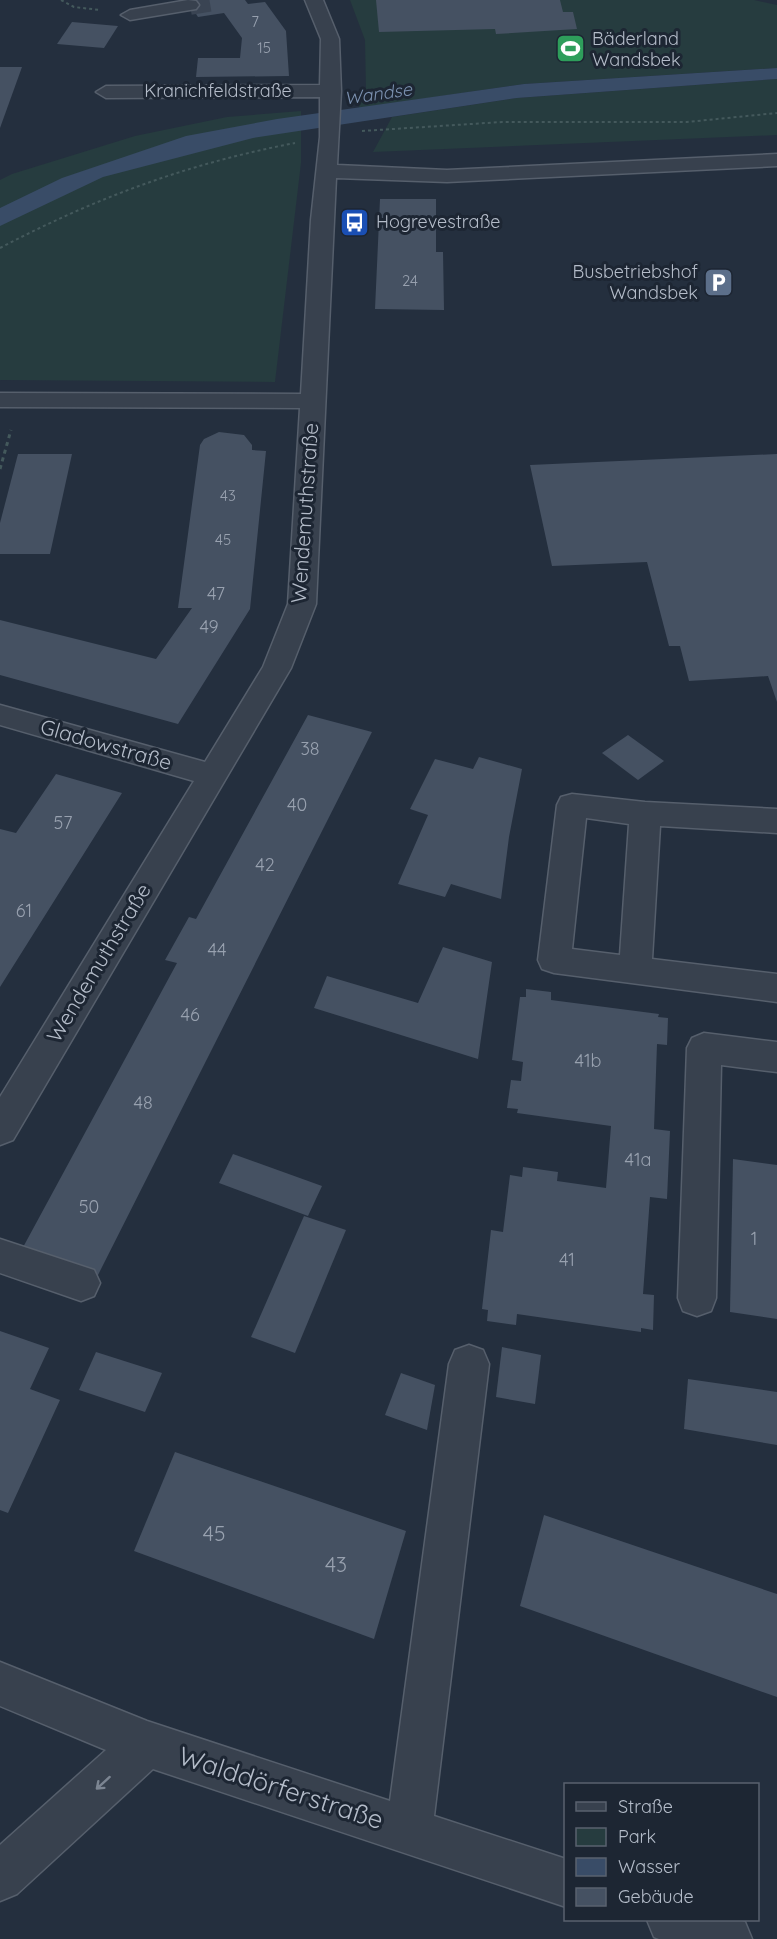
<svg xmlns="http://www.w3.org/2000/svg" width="777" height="1939" font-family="Quicksand,sans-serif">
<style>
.green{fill:#263c3f}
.water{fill:#394c67}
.building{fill:#455162}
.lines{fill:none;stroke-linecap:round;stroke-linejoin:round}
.minor-tunnel{stroke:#3a4453;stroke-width:20;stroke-dasharray:20 10;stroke-linecap:butt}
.minor-casing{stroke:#565f6c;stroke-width:3}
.path-far1{stroke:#44595c;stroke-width:2;stroke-dasharray:3 3;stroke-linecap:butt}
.path{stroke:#44595c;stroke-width:3;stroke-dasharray:4 4;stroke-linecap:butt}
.minor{fill:#38414e;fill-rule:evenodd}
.oneway{stroke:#7c8592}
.labels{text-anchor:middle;stroke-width:6;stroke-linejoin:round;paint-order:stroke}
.far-number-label{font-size:15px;fill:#98a1af}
.far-poi-label{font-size:18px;fill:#b4bcc9;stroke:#1d2633;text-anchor:start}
.far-street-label{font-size:18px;fill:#b4bcc9;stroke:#1d2633}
.far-water-label{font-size:18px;font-style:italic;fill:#7c92b1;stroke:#1d2633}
.number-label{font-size:18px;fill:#98a1af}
.street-label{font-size:21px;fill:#b4bcc9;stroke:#1d2633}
.near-number-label{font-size:21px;fill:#98a1af}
.near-street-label{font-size:26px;fill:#b4bcc9;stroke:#1d2633}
</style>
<rect width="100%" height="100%" fill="#242f3e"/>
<g class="green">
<polygon points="350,0 754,0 777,5 777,68 524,84 359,108 361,94 366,91 365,40"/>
<polygon points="777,79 777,135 373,152 392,117 517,98"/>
<polygon points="301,111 301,163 275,382 0,380 0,180 12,174 135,136 227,117"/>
</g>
<polygon class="water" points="777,68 777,79 517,98 253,138 103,177 0,226 0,208 62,178 186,136 277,119 524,84"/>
<g class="building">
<polygon points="187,0 245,0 248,4 265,2 286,31 289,76 196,77 198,58 240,58 242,38 224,13 198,17"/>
<polygon points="376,0 560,0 563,12 573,12 577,29 496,34 495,29 379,32"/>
<polygon points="72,22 118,26 104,48 57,44"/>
<polygon points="0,67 22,67 0,128"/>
<polygon points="380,199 436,199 436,252 443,252 444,310 375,309"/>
<polygon points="219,432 244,435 252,445 252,450 266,451 250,609 178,724 0,675 0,620 156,659 192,608 178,608 200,445 204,439"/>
<polygon points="18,454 72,454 50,554 0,554 0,523"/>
<polygon points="777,454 777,702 768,676 689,681 680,646 669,646 647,562 552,566 530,465"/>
<polygon points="308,715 372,732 97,1277 21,1251 177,963 165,960 189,917 196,919"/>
<polygon points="628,735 664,761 638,780 602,753"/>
<polygon points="479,757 522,769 509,837 501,899 451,884 445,897 398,884 428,815 410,809 435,759 473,769"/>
<polygon points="56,774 122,793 0,987 0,829 16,833"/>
<polygon points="443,947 492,962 478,1059 314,1008 327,976 418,1003"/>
<polygon points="526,989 551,992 551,1000 659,1014 658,1017 668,1018 667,1045 657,1044 654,1129 670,1131 667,1199 650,1197 643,1294 654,1295 653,1330 641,1328 641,1332 517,1314 516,1325 487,1321 488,1310 482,1309 491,1230 503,1232 510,1175 522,1177 523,1167 558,1172 557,1181 606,1188 611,1126 517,1113 518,1109 507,1108 511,1080 521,1081 523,1062 512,1060 520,997 526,997"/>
<polygon points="233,1154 322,1186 308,1216 219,1183"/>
<polygon points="733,1159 777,1165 777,1319 730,1312"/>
<polygon points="304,1216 346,1230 295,1353 251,1337"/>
<polygon points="0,1331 49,1348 30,1389 60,1400 8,1513 0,1510"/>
<polygon points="502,1347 541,1355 535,1404 496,1397"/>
<polygon points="96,1352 162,1373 145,1412 79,1390"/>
<polygon points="401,1373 435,1385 427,1430 385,1415"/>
<polygon points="688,1379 777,1392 777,1445 684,1429"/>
<polygon points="175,1452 406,1531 374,1639 134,1551"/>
<polygon points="544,1515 777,1594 777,1697 520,1606"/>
</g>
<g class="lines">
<polyline class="minor-tunnel" points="190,5 219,0"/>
<defs>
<g id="minor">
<polygon points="188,0 196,1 199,5 196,9 130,20 121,15 130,10"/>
<polygon points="305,0 323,0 339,39 341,91 337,165 447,170 777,154 777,166 447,182 336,178 316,604 291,668 13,1140 0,1145 0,1097 194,781 0,725 0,705 205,762 263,667 288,604 300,408 0,407 0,393 301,394 311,220 320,137 320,97 106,98 96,92 106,86 320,85 321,39"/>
<path d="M572,794L645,802L777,809V833L660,826L652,959L777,974V1002L554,973L542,969L538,960L557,805L561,797ZM586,818L629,824L620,955L572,949Z"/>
<polygon points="704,1033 777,1042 777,1072 721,1065 716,1298 711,1311 697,1316 683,1311 678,1298 687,1048 692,1038"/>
<polygon points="0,1239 94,1270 100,1283 94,1296 81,1301 0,1273"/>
<polygon points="469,1345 483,1350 489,1364 434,1816 566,1859 566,1907 153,1769 17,1894 0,1901 0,1845 106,1750 0,1706 0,1662 147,1721 390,1801 449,1364 455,1350"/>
<polygon points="647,1920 739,1920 745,1922 752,1939 659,1939 654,1937"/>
</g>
</defs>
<use href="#minor" class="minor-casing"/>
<g class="path-far1">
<polyline points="61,0 74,7 100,10"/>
<polyline points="362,131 502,122 687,122 777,113"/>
<path d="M0,248C95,198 190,163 295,143"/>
</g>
<polyline class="path" points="0,469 11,430"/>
<use href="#minor" class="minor"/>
</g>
<defs><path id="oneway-shaft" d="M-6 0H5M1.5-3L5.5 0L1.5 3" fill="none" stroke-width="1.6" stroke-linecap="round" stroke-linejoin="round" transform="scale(1.5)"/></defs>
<use class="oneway" href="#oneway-shaft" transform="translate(103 1783) rotate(138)"/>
<defs>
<symbol id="stadium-square" viewBox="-11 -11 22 22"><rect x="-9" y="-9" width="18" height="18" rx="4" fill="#2e9e5b" stroke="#1d2633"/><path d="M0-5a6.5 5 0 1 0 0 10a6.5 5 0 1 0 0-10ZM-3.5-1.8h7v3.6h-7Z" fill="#fff"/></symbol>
<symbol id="bus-square" viewBox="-11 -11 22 22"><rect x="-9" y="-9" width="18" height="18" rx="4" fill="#1a4fb4" stroke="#1d2633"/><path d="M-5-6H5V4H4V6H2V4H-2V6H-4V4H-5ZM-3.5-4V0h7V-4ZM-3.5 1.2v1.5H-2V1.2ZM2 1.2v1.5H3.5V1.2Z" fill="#fff"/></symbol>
<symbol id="parking-square" viewBox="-11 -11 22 22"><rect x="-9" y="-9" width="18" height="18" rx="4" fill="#5c6f8a" stroke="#1d2633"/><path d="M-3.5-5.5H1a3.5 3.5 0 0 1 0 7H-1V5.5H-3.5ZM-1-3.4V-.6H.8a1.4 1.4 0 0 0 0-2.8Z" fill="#fff"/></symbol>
</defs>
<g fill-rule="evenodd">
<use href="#stadium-square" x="554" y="32" width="33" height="33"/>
<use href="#bus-square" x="338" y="206" width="33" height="33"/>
<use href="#parking-square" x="702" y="266" width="33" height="33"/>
</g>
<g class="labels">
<g class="far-number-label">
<text x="255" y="27">7</text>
<text x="264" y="53">15</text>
<text x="410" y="286">24</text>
<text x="228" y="501">43</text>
<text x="223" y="545">45</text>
</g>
<g class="far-poi-label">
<text x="592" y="45">Bäderland<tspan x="592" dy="21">Wandsbek</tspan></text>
<text x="376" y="228">Hogrevestraße</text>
<text x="698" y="278" text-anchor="end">Busbetriebshof<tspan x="698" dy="21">Wandsbek</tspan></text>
</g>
<g class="far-street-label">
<text x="218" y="97">Kranichfeldstraße</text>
</g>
<g class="far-water-label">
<text transform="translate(378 94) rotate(-8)" y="6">Wandse</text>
</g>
<g class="number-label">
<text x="216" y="600">47</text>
<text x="209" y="633">49</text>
<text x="310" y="755">38</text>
<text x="297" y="811">40</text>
<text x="63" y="829">57</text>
<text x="265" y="871">42</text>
<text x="24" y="917">61</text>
<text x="217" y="956">44</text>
<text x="190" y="1021">46</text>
<text x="588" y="1067">41b</text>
<text x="143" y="1109">48</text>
<text x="638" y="1166">41a</text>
<text x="89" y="1213">50</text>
<text x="754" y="1245">1</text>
<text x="567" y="1266">41</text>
</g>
<g class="street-label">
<text transform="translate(305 513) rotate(-86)" y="7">Wendemuthstraße</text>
<text transform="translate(106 745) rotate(16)" y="7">Gladowstraße</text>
<text transform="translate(99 963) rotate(-59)" y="7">Wendemuthstraße</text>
</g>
<g class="near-number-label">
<text x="214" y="1541">45</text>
<text x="336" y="1572">43</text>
</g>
<g class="near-street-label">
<text transform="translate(281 1788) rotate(18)" y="9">Walddörferstraße</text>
</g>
</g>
<rect x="564" y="1783" width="195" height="138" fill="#1d2633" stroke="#59626f" stroke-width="1.5"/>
<rect x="576" y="1802" width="30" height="9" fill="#38414e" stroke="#59626f" stroke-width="1.5"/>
<text x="618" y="1813" font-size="18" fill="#b4bcc9">Straße</text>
<rect x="576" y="1828" width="30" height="18" fill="#263c3f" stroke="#59626f" stroke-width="1.5"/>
<text x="618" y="1843" font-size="18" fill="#b4bcc9">Park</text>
<rect x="576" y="1858" width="30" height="18" fill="#394c67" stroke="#59626f" stroke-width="1.5"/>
<text x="618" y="1873" font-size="18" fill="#b4bcc9">Wasser</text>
<rect x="576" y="1888" width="30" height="18" fill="#455162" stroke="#59626f" stroke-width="1.5"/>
<text x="618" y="1903" font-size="18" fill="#b4bcc9">Gebäude</text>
</svg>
